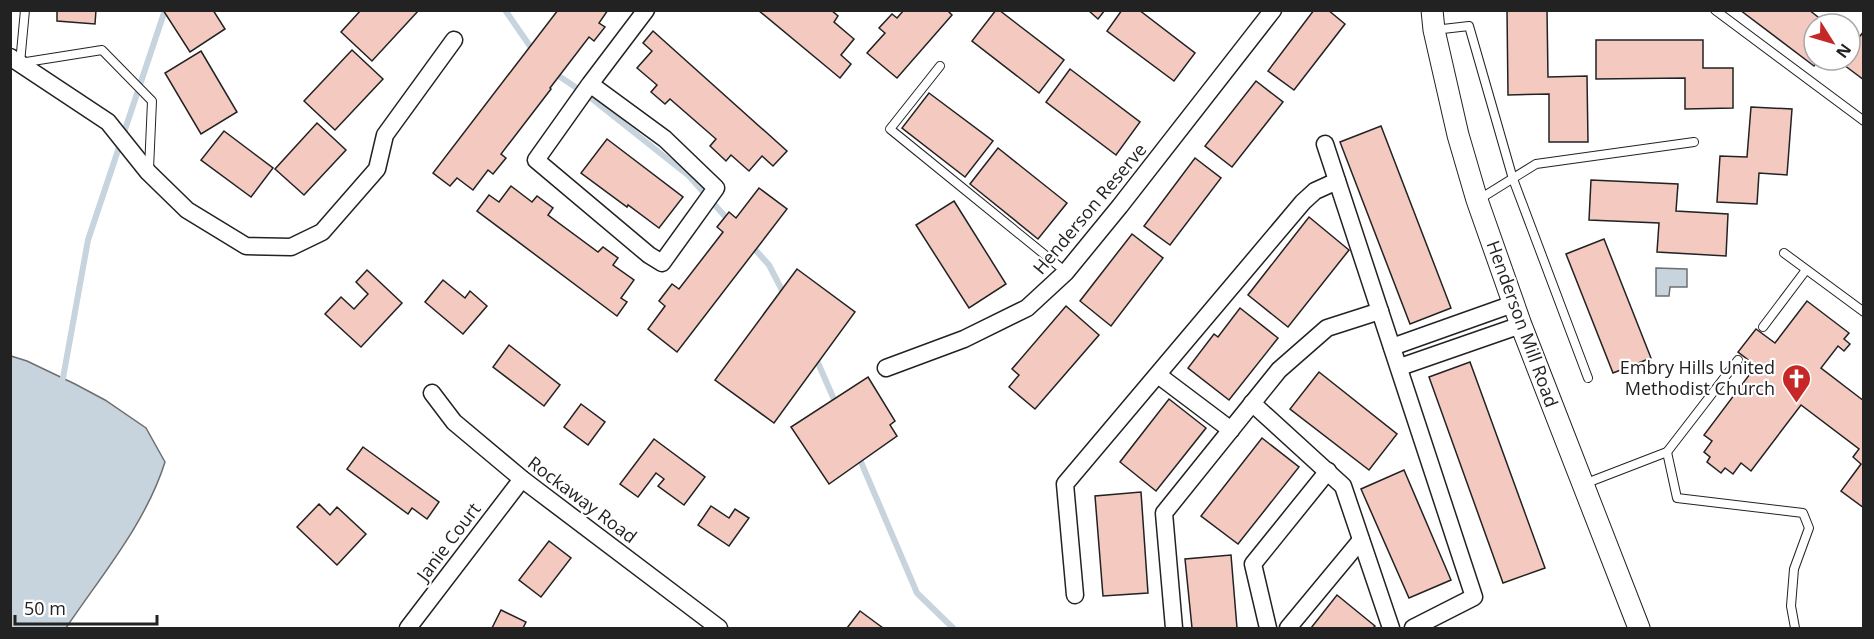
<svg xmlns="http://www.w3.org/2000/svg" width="1874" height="639" font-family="'Open Sans',sans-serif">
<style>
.water{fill:#c7d3dd;stroke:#6f6f6f;stroke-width:1.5}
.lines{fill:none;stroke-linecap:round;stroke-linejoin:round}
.stream{stroke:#c7d3dd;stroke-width:6}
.building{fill:#f3c9c0;stroke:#222;stroke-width:1.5}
.service-casing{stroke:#222;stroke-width:10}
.minor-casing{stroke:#222;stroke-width:19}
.tertiary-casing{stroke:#222;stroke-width:23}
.service{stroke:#fff;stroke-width:8}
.minor{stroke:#fff;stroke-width:16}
.tertiary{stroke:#fff;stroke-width:21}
.labels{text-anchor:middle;stroke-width:4.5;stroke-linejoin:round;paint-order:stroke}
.street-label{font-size:18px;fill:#222;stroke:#fff}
.poi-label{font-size:18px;fill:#222;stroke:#fff;text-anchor:end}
</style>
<rect width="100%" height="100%" fill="#fff"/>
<g class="water">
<polygon points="1656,268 1687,269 1687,287 1670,287 1669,296 1656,296"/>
<path d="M11,356L27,361L75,384L105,400L146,428L165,462C146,523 101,576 66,628H11Z"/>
</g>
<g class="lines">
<g class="stream">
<polyline points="505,10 534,52"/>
<polyline points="553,72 587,95 689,176 730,222"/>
<polyline points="751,245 769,265 785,296"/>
<polyline points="815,356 836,404"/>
<polyline points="63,378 88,240 165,10"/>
<polyline points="858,455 917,593 953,628"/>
</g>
</g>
<g class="building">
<polygon points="57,10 96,10 95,24 57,21"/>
<polygon points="163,10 213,10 225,29 190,52"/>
<polygon points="361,10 419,10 372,61 341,32"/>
<polygon points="558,10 608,10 599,23 605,27 594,41 589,37 550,88 551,89 501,154 506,158 493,174 488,170 473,190 457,178 450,186 433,173"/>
<polygon points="758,10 831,10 838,16 834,22 854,39 841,55 851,64 840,78"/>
<polygon points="904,10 947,10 952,15 897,78 867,53 885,33 879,28 892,14 897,18"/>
<polygon points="996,10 999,10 1064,60 1039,93 972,41"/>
<polygon points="1088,10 1105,10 1098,19"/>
<polygon points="1122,10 1139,10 1195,53 1174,81 1107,31"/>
<polygon points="1314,10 1328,10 1345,24 1294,90 1268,71"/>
<polygon points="1507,10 1547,10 1548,77 1587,76 1588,142 1549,142 1549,94 1508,95"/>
<polygon points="1740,10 1809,10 1827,24 1814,24 1814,60 1818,60 1814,66"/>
<polygon points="653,31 787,151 773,166 762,156 749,171 731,155 726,161 710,146 716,139 670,99 665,104 651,92 657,85 637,68 652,51 643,43"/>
<polygon points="1864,31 1864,80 1840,62 1842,60 1850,60 1850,49"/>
<polygon points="1596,40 1703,40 1703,68 1733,68 1733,108 1685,109 1685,78 1596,79"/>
<polygon points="352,50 383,79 335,130 304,101"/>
<polygon points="201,51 237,112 201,134 165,73"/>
<polygon points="1070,69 1140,122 1116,155 1046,102"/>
<polygon points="1256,81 1283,102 1232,167 1205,146"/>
<polygon points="929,93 993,141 965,177 902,128"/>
<polygon points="1751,107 1792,109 1787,175 1759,173 1757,204 1717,202 1720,156 1747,157"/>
<polygon points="317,123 346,150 304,195 275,169"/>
<polygon points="1381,126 1451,308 1410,324 1340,142"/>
<polygon points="224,131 273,168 251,197 201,160"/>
<polygon points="607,139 683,197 659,228 628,205 627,207 581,173"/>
<polygon points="998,148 1067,203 1038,239 970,184"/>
<polygon points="1195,158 1221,178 1170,245 1144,226"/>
<polygon points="1591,180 1678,184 1676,211 1728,214 1726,256 1657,252 1659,223 1589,220"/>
<polygon points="511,186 532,202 537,196 553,208 548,215 598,252 603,247 618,258 613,265 634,280 621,298 627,302 617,316 477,211 489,195 499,202"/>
<polygon points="759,188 787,209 677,352 648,329 665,306 659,301 672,284 679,289 723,232 717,227 729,212 736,218"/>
<polygon points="954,201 1006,284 969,308 916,225"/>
<polygon points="1309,217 1349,250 1288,327 1248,295"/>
<polygon points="1132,234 1163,258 1111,326 1080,301"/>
<polygon points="1604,239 1651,358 1613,373 1566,254"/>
<polygon points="797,269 855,312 774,423 715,380"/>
<polygon points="367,270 402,303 361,347 325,314 341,297 354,309 368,294 356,282"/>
<polygon points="443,280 465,298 470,291 487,306 463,334 425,302"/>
<polygon points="1807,301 1849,333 1844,339 1850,344 1844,351 1838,346 1821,368 1864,401 1864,508 1841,491 1861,464 1853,457 1859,449 1801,405 1751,471 1741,463 1733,474 1725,468 1721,473 1707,462 1710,457 1704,452 1712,441 1704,435 1756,366 1738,352 1756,329 1775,343"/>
<polygon points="1066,306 1099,335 1035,409 1009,387 1019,375 1012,369"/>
<polygon points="1240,308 1278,338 1229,400 1188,368 1214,334 1218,337"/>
<polygon points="509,345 560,385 544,406 493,367"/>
<polygon points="1470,362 1545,568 1503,583 1429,377"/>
<polygon points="1319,372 1397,434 1369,470 1290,409"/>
<polygon points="868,377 895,421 890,425 897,436 829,484 791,427"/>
<polygon points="1169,399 1206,428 1156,491 1120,462"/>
<polygon points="581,404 605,422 588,445 564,427"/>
<polygon points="1262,438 1299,467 1238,544 1201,516"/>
<polygon points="654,439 705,477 684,505 658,486 664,479 656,473 638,497 620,484"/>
<polygon points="363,447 439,502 427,519 412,508 408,514 347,469"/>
<polygon points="1404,470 1451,580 1409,598 1361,489"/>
<polygon points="1141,492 1148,593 1103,596 1095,496"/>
<polygon points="319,504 330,515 337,507 366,534 337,565 297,527"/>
<polygon points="711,506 729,518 735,509 749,518 729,546 698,525"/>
<polygon points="549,541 571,558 541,597 519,580"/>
<polygon points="1231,555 1237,628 1192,628 1185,559"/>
<polygon points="1337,595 1375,626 1373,628 1311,628"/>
<polygon points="501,610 526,622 523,628 492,628"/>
<polygon points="860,611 883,628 847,628"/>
</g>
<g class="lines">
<defs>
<g id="service">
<polyline points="25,10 20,63 102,50 152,101 149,169"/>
<polyline points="1715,10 1864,121"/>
<polyline points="1434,30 1469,26 1513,179 1588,378"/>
<polyline points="940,66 890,129 1066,272"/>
<polyline points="1478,200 1536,164 1694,142"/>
<polyline points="1784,253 1864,312"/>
<polyline points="1763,327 1806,270"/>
<polyline points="1667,452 1677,498 1803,513 1809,528 1794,569 1791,606 1795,628"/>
<polyline points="1584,484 1667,452 1738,360"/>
</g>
<g id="minor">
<polyline points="10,57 108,122 148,172 187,210 246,246 291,247 322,232 377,169 385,135 454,40"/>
<polyline points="590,84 665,139 716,188 662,263 649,255 536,160 590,84 646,10"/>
<polyline points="1325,144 1474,597 1413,628"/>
<polyline points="1392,347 1513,304"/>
<polyline points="1400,367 1521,325"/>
<polyline points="886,368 964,339 1027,308 1066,272 1120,206 1273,10"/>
<polyline points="1158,375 1231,430"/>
<polyline points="432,393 454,422 522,479 719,628"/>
<polyline points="1252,403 1343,486 1391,628"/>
<polyline points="1075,595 1065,484 1303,202 1315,191 1337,181"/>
<polyline points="408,628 522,479"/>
<polyline points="1174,628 1164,513 1279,370 1327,328 1380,311"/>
<polyline points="1268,628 1253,564 1328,471"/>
<polyline points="1288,628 1361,540"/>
</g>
<polyline id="tertiary" points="1432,10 1434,30 1458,135 1477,200 1521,325 1639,628"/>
</defs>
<use href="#service" class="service-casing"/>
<use href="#minor" class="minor-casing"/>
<use href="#tertiary" class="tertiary-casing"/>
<use href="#service" class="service"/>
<use href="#minor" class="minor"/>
<use href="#tertiary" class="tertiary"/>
</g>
<defs>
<symbol id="church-pin" viewBox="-11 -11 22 30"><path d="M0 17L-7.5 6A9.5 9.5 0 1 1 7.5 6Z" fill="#c62828" stroke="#fff"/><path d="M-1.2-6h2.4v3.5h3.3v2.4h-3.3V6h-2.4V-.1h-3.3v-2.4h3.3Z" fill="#fff"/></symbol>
</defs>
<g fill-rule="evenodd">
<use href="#church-pin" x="1780" y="362" width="33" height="45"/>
</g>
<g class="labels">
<g class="street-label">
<text transform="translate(1090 209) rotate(-50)" y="6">Henderson Reserve</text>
<text transform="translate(1522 324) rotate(70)" y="6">Henderson Mill Road</text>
<text transform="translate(582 500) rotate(37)" y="6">Rockaway Road</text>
<text transform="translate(449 542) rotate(-53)" y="6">Janie Court</text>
</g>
<g class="poi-label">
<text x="1775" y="374">Embry Hills United<tspan x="1775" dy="21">Methodist Church</tspan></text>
</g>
</g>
<rect width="1874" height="639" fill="none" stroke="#222222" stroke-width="24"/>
<g transform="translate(1832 42) rotate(127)"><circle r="28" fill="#ffffff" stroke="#a7a7a7" stroke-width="1.5"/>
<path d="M0-4.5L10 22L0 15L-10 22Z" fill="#c62828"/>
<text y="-9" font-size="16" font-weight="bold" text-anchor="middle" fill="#222222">N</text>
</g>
<path d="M15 615v9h142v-9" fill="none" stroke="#222222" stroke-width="3"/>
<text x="24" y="615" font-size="18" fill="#222222" stroke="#ffffff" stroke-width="4.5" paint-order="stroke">50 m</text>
</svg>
